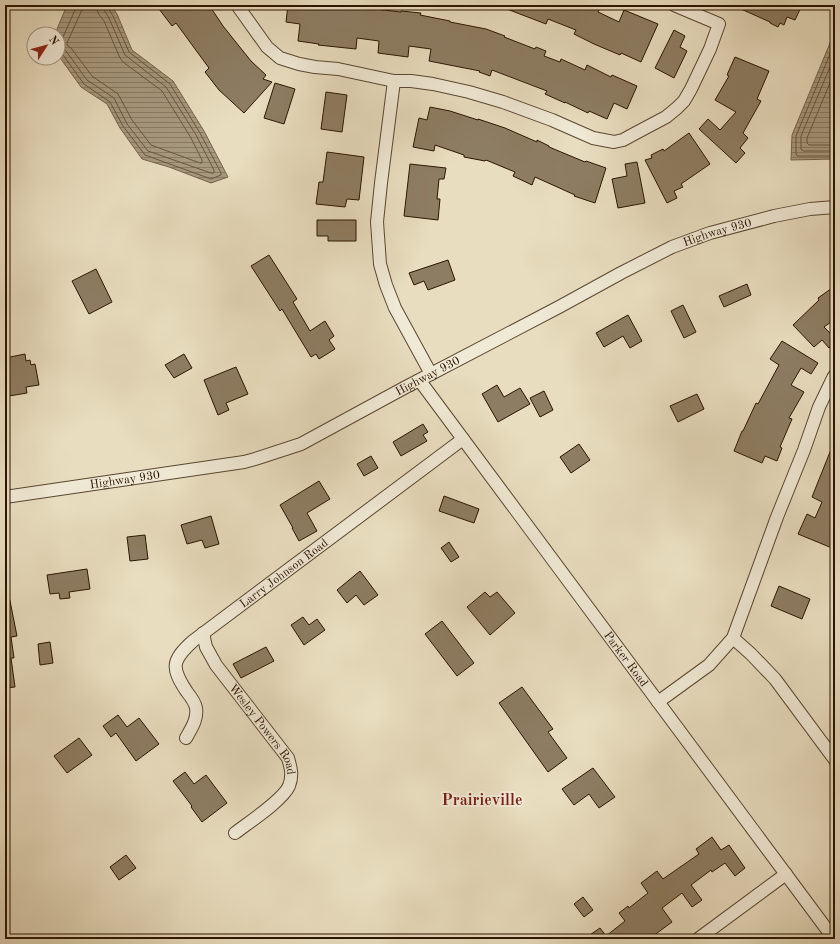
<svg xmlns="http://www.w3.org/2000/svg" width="840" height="944" font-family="'Old Standard TT',serif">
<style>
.water{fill:url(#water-rules);stroke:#75644c}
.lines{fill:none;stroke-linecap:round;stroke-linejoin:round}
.shore{stroke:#68573f;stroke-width:1}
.building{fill:#8d7d63;stroke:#2a1500}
.minor-casing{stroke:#5a4730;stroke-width:14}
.minor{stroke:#f0e9d5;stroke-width:12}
.labels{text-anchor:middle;stroke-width:4;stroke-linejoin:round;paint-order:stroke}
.street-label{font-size:12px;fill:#2a1500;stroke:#f0e9d5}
.district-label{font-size:16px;font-weight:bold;fill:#7a1f14;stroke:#f0e9d5}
</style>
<defs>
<pattern id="water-rules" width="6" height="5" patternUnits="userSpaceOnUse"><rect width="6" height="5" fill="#a7997e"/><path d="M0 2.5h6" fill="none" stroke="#887c65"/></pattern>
</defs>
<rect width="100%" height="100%" fill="#e8ddbf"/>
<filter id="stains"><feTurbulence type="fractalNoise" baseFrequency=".005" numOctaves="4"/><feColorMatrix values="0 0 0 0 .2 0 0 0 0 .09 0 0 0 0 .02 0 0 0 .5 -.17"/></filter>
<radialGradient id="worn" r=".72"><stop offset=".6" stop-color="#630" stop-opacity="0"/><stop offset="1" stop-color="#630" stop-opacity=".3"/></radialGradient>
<g class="water">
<polygon points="67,5 111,5 117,14 132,50 173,81 204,131 228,177 211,183 169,167 142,159 120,128 107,104 81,87 58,55 58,34 55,34"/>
<polygon points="835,31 835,159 791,160 792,135"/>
</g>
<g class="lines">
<g class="shore">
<polyline points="82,5 81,12 67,43 67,45 71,48 92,76 118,94 132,120 151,145 200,163 202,163 202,160 191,138 162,91 123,62 120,58 104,21 98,13 97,5"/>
<polyline points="58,42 63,37 75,10 76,5"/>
<polyline points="835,42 796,136 796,154 797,156 835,156"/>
<polyline points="58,48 63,49 66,51 87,80 114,98 127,124 148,151 211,173 214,173 214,170 196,135 166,87 125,55 109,18 104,10 103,5"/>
<polyline points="58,53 61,54 63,55 84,84 110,102 123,126 145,155 211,179 221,175 221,173 200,133 170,84 129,52 113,16 108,8 108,5"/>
<polyline points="835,55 801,136 801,149 803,151 835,151"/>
<polyline points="835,71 807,138 807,143 809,145 835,145"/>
</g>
</g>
<g class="building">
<polygon points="165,5 209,5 223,26 251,61 266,75 263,79 272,82 244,113 219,90 205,72 209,68 176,23 172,26 159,9"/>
<polygon points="288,5 338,5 349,6 401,12 401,11 421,13 420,15 450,21 450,22 486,29 505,36 504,37 535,49 536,47 546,51 544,56 560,62 561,59 585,70 587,65 611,77 612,75 637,86 627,109 614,103 607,119 589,111 588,113 565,102 565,103 545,94 547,91 492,70 490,76 479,72 480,71 429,61 431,49 409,46 408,57 378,53 379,41 357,38 356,49 318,45 319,44 298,41 300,24 286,22"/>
<polygon points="499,5 602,5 598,12 619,22 624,10 658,24 641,62 621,53 620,55 594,44 574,34 576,30 548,19 546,24 499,6"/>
<polygon points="732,5 802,5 795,20 787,17 784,25 780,23 778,27 770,23 770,22"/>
<polygon points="674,30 685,36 680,47 687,51 674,78 655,68"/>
<polygon points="735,57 769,71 757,99 761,101 743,133 748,138 740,148 745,153 736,163 699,129 708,119 720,130 736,112 715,100 729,76 727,75"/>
<polygon points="275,83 295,89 284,124 264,118"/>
<polygon points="326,92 347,95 342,132 321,129"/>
<polygon points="430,107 450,111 478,120 478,119 505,128 537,142 537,140 549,146 549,147 585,162 586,161 606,168 595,203 574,196 575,195 535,177 532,185 513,176 515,172 486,160 485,161 464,157 464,155 435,145 434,151 413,147 419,118 427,120"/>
<polygon points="689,133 710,164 681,184 683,187 674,191 677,198 667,203 645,160 652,158 651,155 663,149 664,151"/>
<polygon points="327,152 364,157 359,200 347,199 345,207 316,204 319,182 323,182"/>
<polygon points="637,162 645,203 618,208 612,179 627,176 625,164"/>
<polygon points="410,164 446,168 444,179 439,179 437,199 440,199 438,220 404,216"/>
<polygon points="317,220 356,220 356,241 328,241 328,236 317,236"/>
<polygon points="269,255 297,299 293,302 310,331 325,321 334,336 329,340 335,349 319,359 316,354 311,357 282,309 280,311 251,266"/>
<polygon points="448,260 455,280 428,290 424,281 414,285 409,273"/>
<polygon points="96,269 112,302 89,314 72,281"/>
<polygon points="747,284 751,295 724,307 719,296"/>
<polygon points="835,286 835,319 824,327 835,338 835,342 829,348 822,340 814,347 793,325 819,300 818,298"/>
<polygon points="683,305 696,332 684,338 671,311"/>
<polygon points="628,315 642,341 630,348 623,336 604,347 596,333"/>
<polygon points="782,341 818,363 811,374 801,368 791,385 804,392 789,418 792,419 780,447 782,448 777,461 765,456 762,463 734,451 742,431 743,431 756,403 758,404 779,365 770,359"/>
<polygon points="25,354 26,361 30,360 31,365 35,364 39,385 26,387 27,393 9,396 5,373 5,358"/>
<polygon points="184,354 192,368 174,378 165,365"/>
<polygon points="236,367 248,394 226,403 229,410 218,415 204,380"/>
<polygon points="497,385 504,397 520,388 530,404 498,422 482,394"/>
<polygon points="544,391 553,410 540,417 530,398"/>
<polygon points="697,394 704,409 678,422 670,406"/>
<polygon points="423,424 428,432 423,435 427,441 401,456 393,442"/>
<polygon points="834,442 835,542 832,548 798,534 807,514 815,518 822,502 812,497"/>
<polygon points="579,444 590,460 571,473 560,457"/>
<polygon points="371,456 378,468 364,476 357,464"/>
<polygon points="319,481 330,499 307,513 317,531 299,541 292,528 293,528 280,505"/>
<polygon points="444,496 479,509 474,523 439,511"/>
<polygon points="211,516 219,544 205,548 202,540 187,544 181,525"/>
<polygon points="145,535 148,559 130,561 127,537"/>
<polygon points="449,542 459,557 451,562 441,548"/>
<polygon points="87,569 90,589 69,592 70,598 60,599 59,593 50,594 47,575"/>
<polygon points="360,571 378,595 364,605 356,595 347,603 337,590"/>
<polygon points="779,586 810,599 802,619 771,606"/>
<polygon points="485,592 490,597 497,592 515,613 490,635 467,607"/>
<polygon points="5,596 9,596 17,636 11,637 14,658 11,658 15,687 5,688"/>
<polygon points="303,617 309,625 317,619 325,630 304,645 291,625"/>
<polygon points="442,621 474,663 457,676 425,634"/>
<polygon points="50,642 53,663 40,665 38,644"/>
<polygon points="266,647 274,661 241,678 233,664"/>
<polygon points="522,687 553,729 548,732 567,758 548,772 499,703"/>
<polygon points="118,715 127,727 139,718 159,744 136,761 116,733 111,737 103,726"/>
<polygon points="79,738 92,755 67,773 54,756"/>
<polygon points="593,768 615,797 599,808 589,794 574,805 562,789"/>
<polygon points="185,772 194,784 206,775 227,803 202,822 191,807 192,806 173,781"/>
<polygon points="712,837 721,850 729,845 745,868 735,876 725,863 712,872 711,870 691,885 702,900 692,907 682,893 662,908 672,922 649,939 584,939 600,928 606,936 625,921 619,913 628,906 629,908 648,893 641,883 657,871 663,879 699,854 696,849"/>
<polygon points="126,855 136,868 119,880 110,867"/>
<polygon points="583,897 593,910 584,917 574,904"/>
</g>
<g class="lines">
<defs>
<g id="minor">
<polyline points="237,5 267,47 280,58 299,64 315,67 338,69 394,81 411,81 433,84 469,92 503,102 552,120 593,138 614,142 623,140 634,134 666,117 677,108 684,101 691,89 710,49 719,24 674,5"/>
<polyline points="394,81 381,183 377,222 380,264 386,285 395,308 431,374"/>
<path id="s1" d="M418,381H420L834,939"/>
<path id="s2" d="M5,497L244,462L255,459L301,444L404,388L559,307L621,273L672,247L710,233L774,216L810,209L835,207"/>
<path id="s3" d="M203,633L206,647L216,665L288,758C291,768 293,776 289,786C283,800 248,823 235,833"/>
<polyline points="733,638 751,654 775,679 835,760"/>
<polyline points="658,702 709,665 733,638 777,517 804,450 819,407 833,378 835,375"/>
<path id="s4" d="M186,738C191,729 198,719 196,708C195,702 191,697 187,692C171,668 171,661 193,641L463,439"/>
<polyline points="698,939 786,874"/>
</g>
</defs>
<use href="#minor" class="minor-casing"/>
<use href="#minor" class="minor"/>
</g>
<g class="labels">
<g class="street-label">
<text dy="4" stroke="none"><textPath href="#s2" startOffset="769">Highway 930</textPath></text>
<text dy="4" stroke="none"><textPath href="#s2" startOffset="445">Highway 930</textPath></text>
<text dy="4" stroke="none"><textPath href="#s2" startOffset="121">Highway 930</textPath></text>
<text dy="4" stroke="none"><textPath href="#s4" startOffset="224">Larry Johnson Road</textPath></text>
<text dy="4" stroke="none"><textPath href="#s1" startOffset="348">Parker Road</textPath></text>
<text dy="4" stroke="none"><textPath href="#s3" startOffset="115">Wesley Powers Road</textPath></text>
</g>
<g class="district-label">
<text x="482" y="805">Prairieville</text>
</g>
</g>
<rect width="840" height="944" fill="none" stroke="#e8ddbf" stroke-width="20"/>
<rect x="6" y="6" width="828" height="932" fill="none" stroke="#2a1500" stroke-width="2"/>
<rect x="10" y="10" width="820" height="924" fill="none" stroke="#2a1500"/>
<g transform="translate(46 46) rotate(54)"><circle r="19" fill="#f0e9d5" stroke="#a19480"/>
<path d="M0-3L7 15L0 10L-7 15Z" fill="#8f2418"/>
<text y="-6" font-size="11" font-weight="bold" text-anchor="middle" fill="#2a1500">N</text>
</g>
<rect width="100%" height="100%" filter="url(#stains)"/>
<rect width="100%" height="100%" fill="url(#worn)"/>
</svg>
